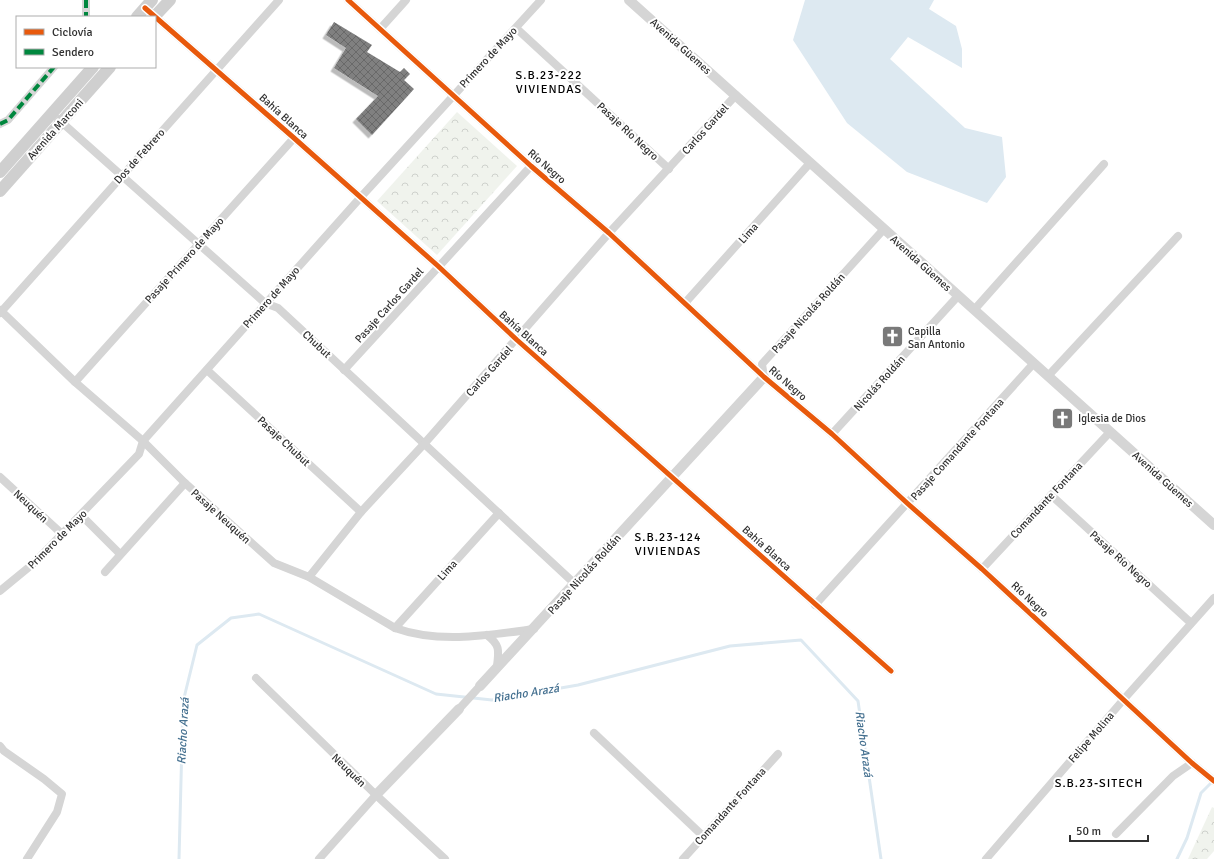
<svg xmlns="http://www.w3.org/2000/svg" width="1214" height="859" font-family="Signika,sans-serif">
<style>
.park{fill:url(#park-crowns)}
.water{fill:#dde9f1}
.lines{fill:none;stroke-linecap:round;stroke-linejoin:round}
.stream{stroke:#dde9f1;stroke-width:3}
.building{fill:url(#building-cross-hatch);filter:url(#shadow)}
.minor{stroke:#d5d5d5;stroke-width:8}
.tertiary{stroke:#d5d5d5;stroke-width:10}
.secondary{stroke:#cfcfcf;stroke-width:12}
.quiet{stroke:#00873e;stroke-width:4;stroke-dasharray:8 4;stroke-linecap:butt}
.cycleway-casing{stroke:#fff;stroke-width:8}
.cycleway{stroke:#e8590c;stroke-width:5}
.labels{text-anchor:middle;stroke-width:4;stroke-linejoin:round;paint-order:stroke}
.street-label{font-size:11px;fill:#313131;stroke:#fff}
.poi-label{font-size:11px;fill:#313131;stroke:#fff;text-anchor:start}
.neighbourhood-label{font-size:12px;letter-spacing:1px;fill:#000;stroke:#fff}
.water-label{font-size:12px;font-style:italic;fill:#436f8f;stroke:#fff}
</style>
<defs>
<pattern id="park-crowns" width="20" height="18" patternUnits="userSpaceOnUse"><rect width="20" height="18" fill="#f0f3ed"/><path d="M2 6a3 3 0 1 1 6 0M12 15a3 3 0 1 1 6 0" fill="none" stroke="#ced1cc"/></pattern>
<pattern id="building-cross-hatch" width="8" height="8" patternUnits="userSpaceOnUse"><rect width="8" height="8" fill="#808080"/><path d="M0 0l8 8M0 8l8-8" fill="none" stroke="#696969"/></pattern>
<filter id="shadow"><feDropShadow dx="-3.5" dy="3.5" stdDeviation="0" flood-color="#0004"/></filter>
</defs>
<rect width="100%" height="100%" fill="#fff"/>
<g class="park">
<polygon points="457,112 517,166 437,255 377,201"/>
<polygon points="1212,807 1214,808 1214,851 1207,859 1188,859"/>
</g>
<polygon class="water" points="805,0 934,0 929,9 956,26 962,49 962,68 908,37 890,59 965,128 1002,137 1006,177 987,203 907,172 847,123 793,40"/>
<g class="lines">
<g class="stream">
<polyline points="179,859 183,702 197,645 231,618 259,614 436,694 492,700 578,685 730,646 801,640 858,701 881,859"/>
<polyline points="1177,859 1187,838 1201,793 1213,781"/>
</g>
</g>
<polygon class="building" points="334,22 372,45 367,52 400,72 404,68 410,74 404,80 414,89 372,135 356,119 378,96 334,68 346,48 326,35"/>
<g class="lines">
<g class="minor">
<polyline points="86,0 86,17"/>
<polyline points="348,0 531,166 609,233 764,377 832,434 907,503 982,569 1192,763 1214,781"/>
<polyline points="145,8 294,138 438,266 517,340 891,671"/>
<polyline points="516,28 669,169"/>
<polyline points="380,29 406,0"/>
<polyline points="58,119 265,303 278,308 574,583"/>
<polyline points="0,124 8,120 54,67"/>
<polyline points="685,303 810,163"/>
<path d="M0,310L75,382L143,441L185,483L274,563L309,577L395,628C439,644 490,635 534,629"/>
<polyline points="974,310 1104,164"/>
<polyline points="0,313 279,0"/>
<polyline points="207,370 361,512"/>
<polyline points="344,370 531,166"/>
<polyline points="1048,376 1178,236"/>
<polyline points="764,377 762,364 884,229"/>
<polyline points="75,382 294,138"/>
<polyline points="832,434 958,296"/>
<polyline points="0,477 62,534"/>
<polyline points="1051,495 1191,623"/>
<polyline points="81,515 120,554"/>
<polyline points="982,569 1110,432"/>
<polyline points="105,572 185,483"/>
<polyline points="309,577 361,512 424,444 609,233 736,95"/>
<polyline points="0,591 34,563 139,454 143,441 360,198 541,0"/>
<polyline points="815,605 1034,363"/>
<polyline points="395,628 499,513"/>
<path d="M487,635C500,645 499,650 497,666"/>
<polyline points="256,678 376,795 445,859"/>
<polyline points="459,709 480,686"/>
<polyline points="594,733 703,836"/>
<polyline points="0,746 4,751 44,779 62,794 57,812 27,859"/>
<polyline points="1116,834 1173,776 1192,763"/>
<polyline points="319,859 376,795"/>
<polyline points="683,859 778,754"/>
<polyline points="986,859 1124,699 1214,598"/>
</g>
<g class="tertiary">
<polyline points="629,0 1214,525"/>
<polyline points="480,686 764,377"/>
<polyline points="376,795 459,709"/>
</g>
<g class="secondary">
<polyline points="137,17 152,0"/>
<polyline points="154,17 170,0"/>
<polyline points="0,172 93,67"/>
<polyline points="0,191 110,67"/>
</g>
<g class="quiet">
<polyline points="86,0 86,17"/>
<polyline points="0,124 8,120 54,67"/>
</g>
<defs>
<g id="cycleway">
<polyline points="348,0 531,166 609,233 764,377 832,434 907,503 982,569 1192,763 1214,781"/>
<polyline points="145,8 294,138 438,266 517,340 891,671"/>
</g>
</defs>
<use href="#cycleway" class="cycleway-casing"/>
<use href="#cycleway" class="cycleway"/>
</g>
<defs>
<symbol id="church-square" viewBox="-11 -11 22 22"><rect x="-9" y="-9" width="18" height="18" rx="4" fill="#797979" stroke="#fff"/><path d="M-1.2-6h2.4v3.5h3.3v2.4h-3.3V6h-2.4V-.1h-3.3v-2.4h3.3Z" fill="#fff"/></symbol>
</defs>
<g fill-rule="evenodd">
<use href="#church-square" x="880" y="324" width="25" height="25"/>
<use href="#church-square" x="1050" y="406" width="25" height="25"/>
</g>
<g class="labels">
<g class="street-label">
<text transform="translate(681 46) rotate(42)" y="4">Avenida Güemes</text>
<text transform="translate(488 57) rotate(-47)" y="4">Primero de Mayo</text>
<text transform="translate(284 116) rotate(42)" y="4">Bahía Blanca</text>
<text transform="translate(55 129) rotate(-48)" y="4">Avenida Marconi</text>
<text transform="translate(705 129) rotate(-48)" y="4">Carlos Gardel</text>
<text transform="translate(628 131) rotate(43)" y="4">Pasaje Río Negro</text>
<text transform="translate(139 156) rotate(-48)" y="4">Dos de Febrero</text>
<text transform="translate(547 166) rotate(41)" y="4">Río Negro</text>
<text transform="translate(748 233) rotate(-48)" y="4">Lima</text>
<text transform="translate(184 260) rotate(-48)" y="4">Pasaje Primero de Mayo</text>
<text transform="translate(921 263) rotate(42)" y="4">Avenida Güemes</text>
<text transform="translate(271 297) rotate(-48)" y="4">Primero de Mayo</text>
<text transform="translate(389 305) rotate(-48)" y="4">Pasaje Carlos Gardel</text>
<text transform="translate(808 313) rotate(-48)" y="4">Pasaje Nicolás Roldán</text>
<text transform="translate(524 333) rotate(42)" y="4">Bahía Blanca</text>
<text transform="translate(317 344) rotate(43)" y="4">Chubut</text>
<text transform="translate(489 371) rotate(-48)" y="4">Carlos Gardel</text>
<text transform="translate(788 383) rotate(41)" y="4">Río Negro</text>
<text transform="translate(879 383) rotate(-48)" y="4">Nicolás Roldán</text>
<text transform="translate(284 441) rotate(43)" y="4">Pasaje Chubut</text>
<text transform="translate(957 449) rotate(-48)" y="4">Pasaje Comandante Fontana</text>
<text transform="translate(1163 479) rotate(42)" y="4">Avenida Güemes</text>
<text transform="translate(1046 500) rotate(-47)" y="4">Comandante Fontana</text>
<text transform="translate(31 506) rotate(43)" y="4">Neuquén</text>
<text transform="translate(221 516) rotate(42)" y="4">Pasaje Neuquén</text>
<text transform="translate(57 539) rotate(-45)" y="4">Primero de Mayo</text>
<text transform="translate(767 548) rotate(42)" y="4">Bahía Blanca</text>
<text transform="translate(1121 559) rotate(42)" y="4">Pasaje Río Negro</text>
<text transform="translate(447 570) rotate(-48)" y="4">Lima</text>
<text transform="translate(584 574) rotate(-48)" y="4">Pasaje Nicolás Roldán</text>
<text transform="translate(1030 599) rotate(43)" y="4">Río Negro</text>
<text transform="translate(1091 737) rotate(-49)" y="4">Felipe Molina</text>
<text transform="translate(349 770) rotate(44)" y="4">Neuquén</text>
<text transform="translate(730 806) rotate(-48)" y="4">Comandante Fontana</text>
</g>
<g class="poi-label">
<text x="908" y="335">Capilla<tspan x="908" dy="13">San Antonio</tspan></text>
<text x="1078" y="422">Iglesia de Dios</text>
</g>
<g class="neighbourhood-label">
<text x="549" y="79">S.B.23-222<tspan x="549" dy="14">VIVIENDAS</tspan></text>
<text x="668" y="541">S.B.23-124<tspan x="668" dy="14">VIVIENDAS</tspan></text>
<text x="1099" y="787">S.B.23-SITECH</text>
</g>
<g class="water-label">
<text transform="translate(526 693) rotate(-9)" y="4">Riacho Arazá</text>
<text transform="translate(183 731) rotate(-87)" y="4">Riacho Arazá</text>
<text transform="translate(864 744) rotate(82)" y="4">Riacho Arazá</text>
</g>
</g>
<rect x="16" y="16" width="140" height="52" fill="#ffffff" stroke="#adadad"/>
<rect x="24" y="29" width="20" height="6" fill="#e8590c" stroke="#adadad"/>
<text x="52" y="36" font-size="12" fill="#313131">Ciclovía</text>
<rect x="24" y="49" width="20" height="6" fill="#00873e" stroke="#adadad"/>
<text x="52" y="56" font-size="12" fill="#313131">Sendero</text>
<path d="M1070 835v6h78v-6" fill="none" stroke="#313131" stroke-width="2"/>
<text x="1076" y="835" font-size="12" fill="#313131" stroke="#ffffff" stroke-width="3" paint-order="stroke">50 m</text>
</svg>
